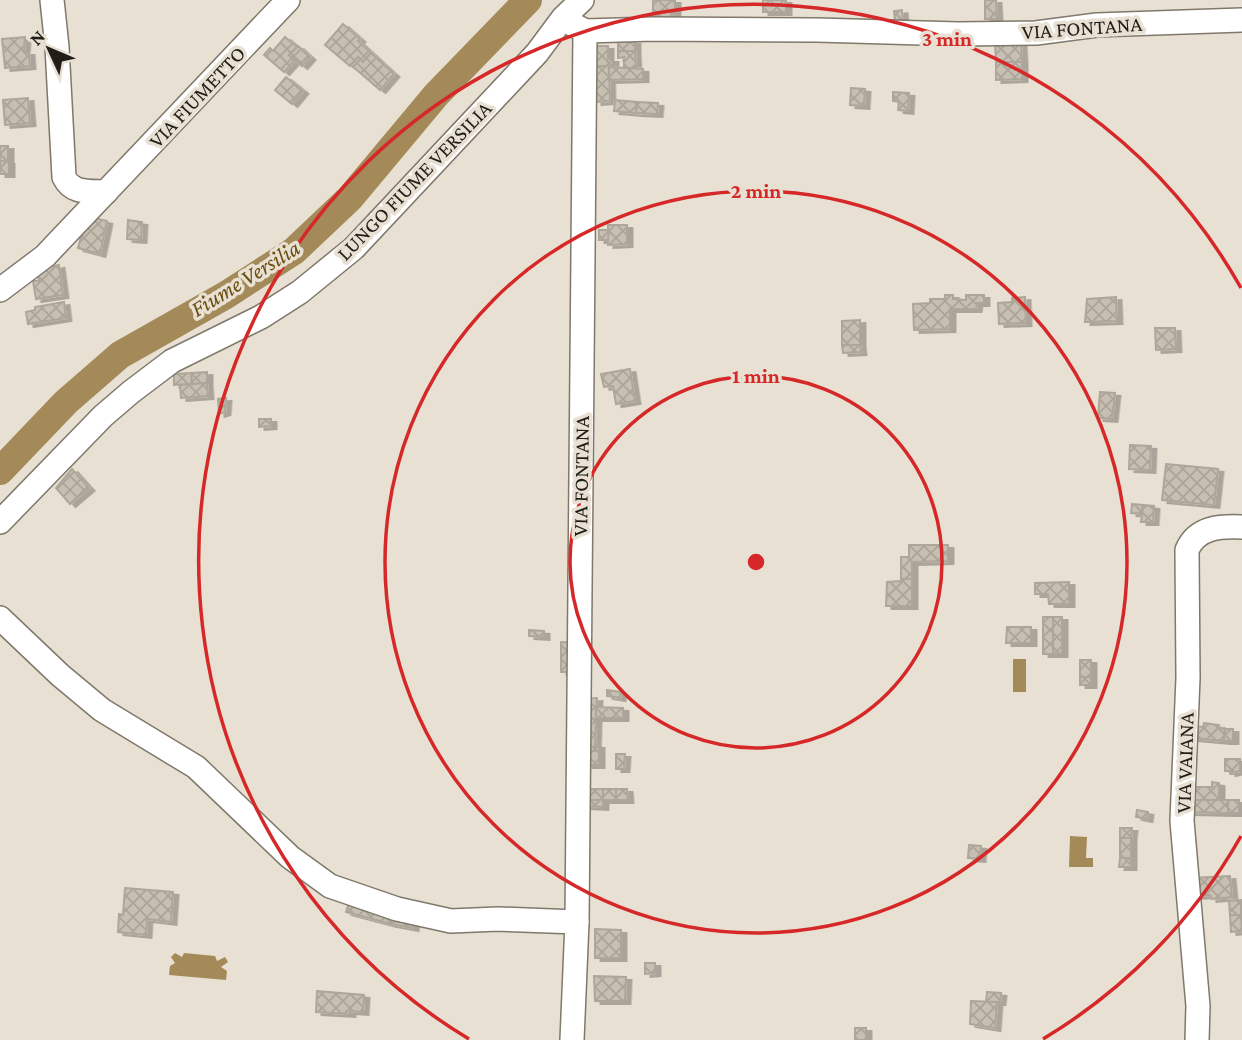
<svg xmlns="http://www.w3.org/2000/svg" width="1242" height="1040" font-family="'Crimson Pro',serif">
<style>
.water{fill:#a48a58}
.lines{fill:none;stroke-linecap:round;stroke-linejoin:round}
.river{stroke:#a48a58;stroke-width:28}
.building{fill:url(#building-cross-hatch);stroke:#aea699;stroke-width:2;filter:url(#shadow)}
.minor-casing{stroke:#7f786b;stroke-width:26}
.minor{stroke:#fff;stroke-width:23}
.ring{fill:none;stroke:#d62828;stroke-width:3.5}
.labels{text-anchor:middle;stroke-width:7;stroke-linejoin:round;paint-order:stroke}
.street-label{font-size:21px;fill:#211e19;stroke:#e8e0d2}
.water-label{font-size:23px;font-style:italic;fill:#694e0f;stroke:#e8e0d2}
.centre{fill:#d62828;stroke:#e8e0d2;stroke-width:3.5}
.ring-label{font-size:21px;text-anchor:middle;font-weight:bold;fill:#d62828;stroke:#e8e0d2;stroke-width:7;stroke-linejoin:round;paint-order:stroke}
</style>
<defs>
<pattern id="building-cross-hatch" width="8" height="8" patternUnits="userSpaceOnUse" patternTransform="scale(1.75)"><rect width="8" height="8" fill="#c7bfb1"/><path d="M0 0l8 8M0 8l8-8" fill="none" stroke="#aba498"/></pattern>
<filter id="shadow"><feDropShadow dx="5.5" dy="3" stdDeviation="0" flood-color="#0004"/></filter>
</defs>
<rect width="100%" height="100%" fill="#e8e0d2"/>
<g class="water">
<rect x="1013" y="659" width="13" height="33"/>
<polygon points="1070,836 1087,837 1086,858 1093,858 1093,867 1069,867"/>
<polygon points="175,953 182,957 184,953 215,956 217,961 225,957 228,962 221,967 227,971 226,980 169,975 170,966 175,963 171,957"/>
</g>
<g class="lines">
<polyline class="river" points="0,471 66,402 120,355 226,295 294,251 350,198 436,95 528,0"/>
</g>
<g class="building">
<polygon points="653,0 675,0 675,19 653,22"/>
<rect x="763" y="0" width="23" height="12"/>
<polygon points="985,0 996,0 997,19 985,19"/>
<polygon points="902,10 903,20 895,21 894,11"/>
<polygon points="343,24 360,39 358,41 371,53 363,62 358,57 350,66 325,45"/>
<polygon points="25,37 24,52 29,52 30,66 5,68 2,39"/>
<polygon points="285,37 297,47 289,55 294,61 284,72 264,55 270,48 273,51"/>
<rect x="618" y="41" width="17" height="10"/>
<polygon points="995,43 1021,43 1022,62 996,62"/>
<polygon points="298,46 310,57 302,66 289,55"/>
<polygon points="590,46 608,46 608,59 613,59 613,68 590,67"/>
<polygon points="618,51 635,51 636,69 624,68 624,57 618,58"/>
<polygon points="371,53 394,74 380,90 351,65 358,57 363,62"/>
<polygon points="996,62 1022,62 1022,79 996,80"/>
<polygon points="596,66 609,66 610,101 596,102"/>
<polygon points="609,67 643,69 643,79 609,80"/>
<polygon points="286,77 303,91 292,104 275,90"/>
<polygon points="851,88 865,89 864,106 850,105"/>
<polygon points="893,92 909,93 908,111 898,110 899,102 893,101"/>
<polygon points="28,98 30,123 5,125 3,100"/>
<polygon points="615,100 637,102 636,113 614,111"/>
<polygon points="637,102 658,103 657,114 636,113"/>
<rect x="0" y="146" width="8" height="15"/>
<rect x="0" y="161" width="9" height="13"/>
<polygon points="90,217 107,221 100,254 78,248 86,219"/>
<polygon points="128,220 142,222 141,240 127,239"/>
<polygon points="608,225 627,225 627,244 608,245"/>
<polygon points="599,230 609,230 608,240 599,240"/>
<polygon points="59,265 63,295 36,299 33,281 39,281 37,269"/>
<polygon points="945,295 953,295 953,299 966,300 966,295 984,295 984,303 977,303 976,309 950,309 950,329 914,330 913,304 930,303 930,299 945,299"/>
<polygon points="1025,297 1026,323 999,324 998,303 1012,302 1012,298"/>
<polygon points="1116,297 1117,321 1085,322 1087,299"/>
<polygon points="64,302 66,318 28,324 26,312 35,310 35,307"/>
<polygon points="860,320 860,345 842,345 842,321"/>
<polygon points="1155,328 1175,328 1176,349 1156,350"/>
<polygon points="842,345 860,345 861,352 843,353"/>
<polygon points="630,369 635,401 616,404 613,386 604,387 601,374"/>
<polygon points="207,372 207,383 192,384 191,373"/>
<polygon points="191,373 192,384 174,385 174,374"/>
<polygon points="207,383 208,396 181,398 180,385"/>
<polygon points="1100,392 1115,393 1112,419 1098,418"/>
<polygon points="226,398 225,412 219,414 218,399"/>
<polygon points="259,419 271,419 271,426 259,427"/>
<polygon points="1130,445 1151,446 1150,470 1129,469"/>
<polygon points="1166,464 1218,469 1214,505 1162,500"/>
<polygon points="72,469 89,488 70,504 56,488"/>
<polygon points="1132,504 1143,505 1142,514 1131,513"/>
<polygon points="1143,505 1154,506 1153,522 1141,522"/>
<polygon points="909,545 948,545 948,561 912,562 912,579 901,579 901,557 909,557"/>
<polygon points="901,579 912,579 912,606 886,606 887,582 901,581"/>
<polygon points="1069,582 1069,604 1049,604 1048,594 1035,594 1035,583"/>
<rect x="1043" y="617" width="10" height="37"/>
<rect x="1053" y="617" width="9" height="37"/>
<polygon points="1007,627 1031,627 1031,643 1006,643"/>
<polygon points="529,630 544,631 544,637 529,636"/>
<polygon points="561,642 577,643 576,672 561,672"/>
<rect x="1080" y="660" width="11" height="17"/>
<rect x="1080" y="677" width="11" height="8"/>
<polygon points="607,690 621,692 620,698 607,696"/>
<polygon points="597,698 596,719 590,719 584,699"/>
<polygon points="596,707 623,708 623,718 596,718"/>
<polygon points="590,719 596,719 595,751 583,751"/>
<polygon points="1204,723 1219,725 1218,728 1225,729 1224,741 1193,738 1194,726 1203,727"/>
<polygon points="1225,729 1233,729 1233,741 1224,741"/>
<polygon points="595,745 599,745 599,765 587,765 583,751 595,751"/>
<polygon points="616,754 625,754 624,769 616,769"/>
<polygon points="1225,759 1240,759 1240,771 1230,773 1230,771 1225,771"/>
<polygon points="1212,782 1219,783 1219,800 1188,800 1188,787 1212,787"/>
<rect x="584" y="789" width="19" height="11"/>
<rect x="603" y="789" width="13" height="11"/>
<polygon points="616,789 627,789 628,800 616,800"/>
<polygon points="584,800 603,800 603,807 584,806"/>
<polygon points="1188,800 1228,800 1228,813 1188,812"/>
<rect x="1228" y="800" width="11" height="13"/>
<polygon points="1137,810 1148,812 1147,819 1136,817"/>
<polygon points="1120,828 1132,828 1131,838 1120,838"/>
<rect x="1120" y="838" width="11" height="20"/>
<polygon points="969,845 981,846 980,859 968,858"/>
<polygon points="1120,858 1131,858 1131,867 1119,867"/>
<polygon points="1230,876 1232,897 1211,899 1210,895 1192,896 1190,878"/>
<polygon points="125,888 173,892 171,922 147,919 146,935 118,932 119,914 123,915"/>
<polygon points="350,899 392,911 391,924 346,912"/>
<polygon points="1241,900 1241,915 1230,915 1229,901"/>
<polygon points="392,911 414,917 413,928 391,924"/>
<polygon points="1230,915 1241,915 1242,931 1231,932"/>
<polygon points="595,929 621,930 621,958 595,958"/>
<polygon points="645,963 655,963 655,973 645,974"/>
<polygon points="594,976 626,977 625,1001 595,1001"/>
<polygon points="317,991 364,995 363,1012 350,1011 350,1014 316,1012"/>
<polygon points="987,992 1001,993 1000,1002 986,1002"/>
<polygon points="971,1001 997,1002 995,1028 970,1024"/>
<rect x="855" y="1028" width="11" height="12"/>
</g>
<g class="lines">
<defs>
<g id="minor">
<path d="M52,0L57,47L64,177C72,194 89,191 106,192"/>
<polyline points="572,24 585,31 654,29 817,30 958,34 1036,33 1097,25 1242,20"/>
<polyline points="0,290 45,256 288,0"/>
<polyline points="0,522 103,416 131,392 172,361 261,317 300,292 354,248 537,53 563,18 582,0"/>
<polyline points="0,618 60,675 102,710 196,767 290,857 330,886 397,909 451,921 498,919 577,922 572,1040"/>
<polyline points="577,922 585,31"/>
<path d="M1197,1040L1198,1006L1182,821L1188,678L1187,550C1197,527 1220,526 1242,527"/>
</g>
</defs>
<use href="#minor" class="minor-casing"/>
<use href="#minor" class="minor"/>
</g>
<g class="ring">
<circle cx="756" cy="562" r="186"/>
<circle cx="756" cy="562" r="371"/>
<path d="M1241 836A557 557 0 0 1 1043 1039M469 1039A557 557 0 1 1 1241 288"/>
</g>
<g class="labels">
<g class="street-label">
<text transform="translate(1082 28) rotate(-4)" y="7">VIA FONTANA</text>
<text transform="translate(197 97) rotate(-47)" y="7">VIA FIUMETTO</text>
<text transform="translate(414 181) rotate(-46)" y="7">LUNGO FIUME VERSILIA</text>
<text transform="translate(581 476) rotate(-89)" y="7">VIA FONTANA</text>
<text transform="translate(1185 763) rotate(-88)" y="7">VIA VAIANA</text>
</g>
<g class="water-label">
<text transform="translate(245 278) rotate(-32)" y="8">Fiume Versilia</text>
</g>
</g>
<circle cx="756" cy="562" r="10" class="centre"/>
<g class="ring-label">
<text x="947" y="46">3 min</text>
<text x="756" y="198">2 min</text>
<text x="756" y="383">1 min</text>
</g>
<g transform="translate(49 49) rotate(314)" stroke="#e8e0d2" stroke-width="5" paint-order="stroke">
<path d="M0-5L12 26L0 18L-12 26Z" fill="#211e19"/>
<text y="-10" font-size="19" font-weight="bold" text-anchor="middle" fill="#211e19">N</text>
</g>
</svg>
